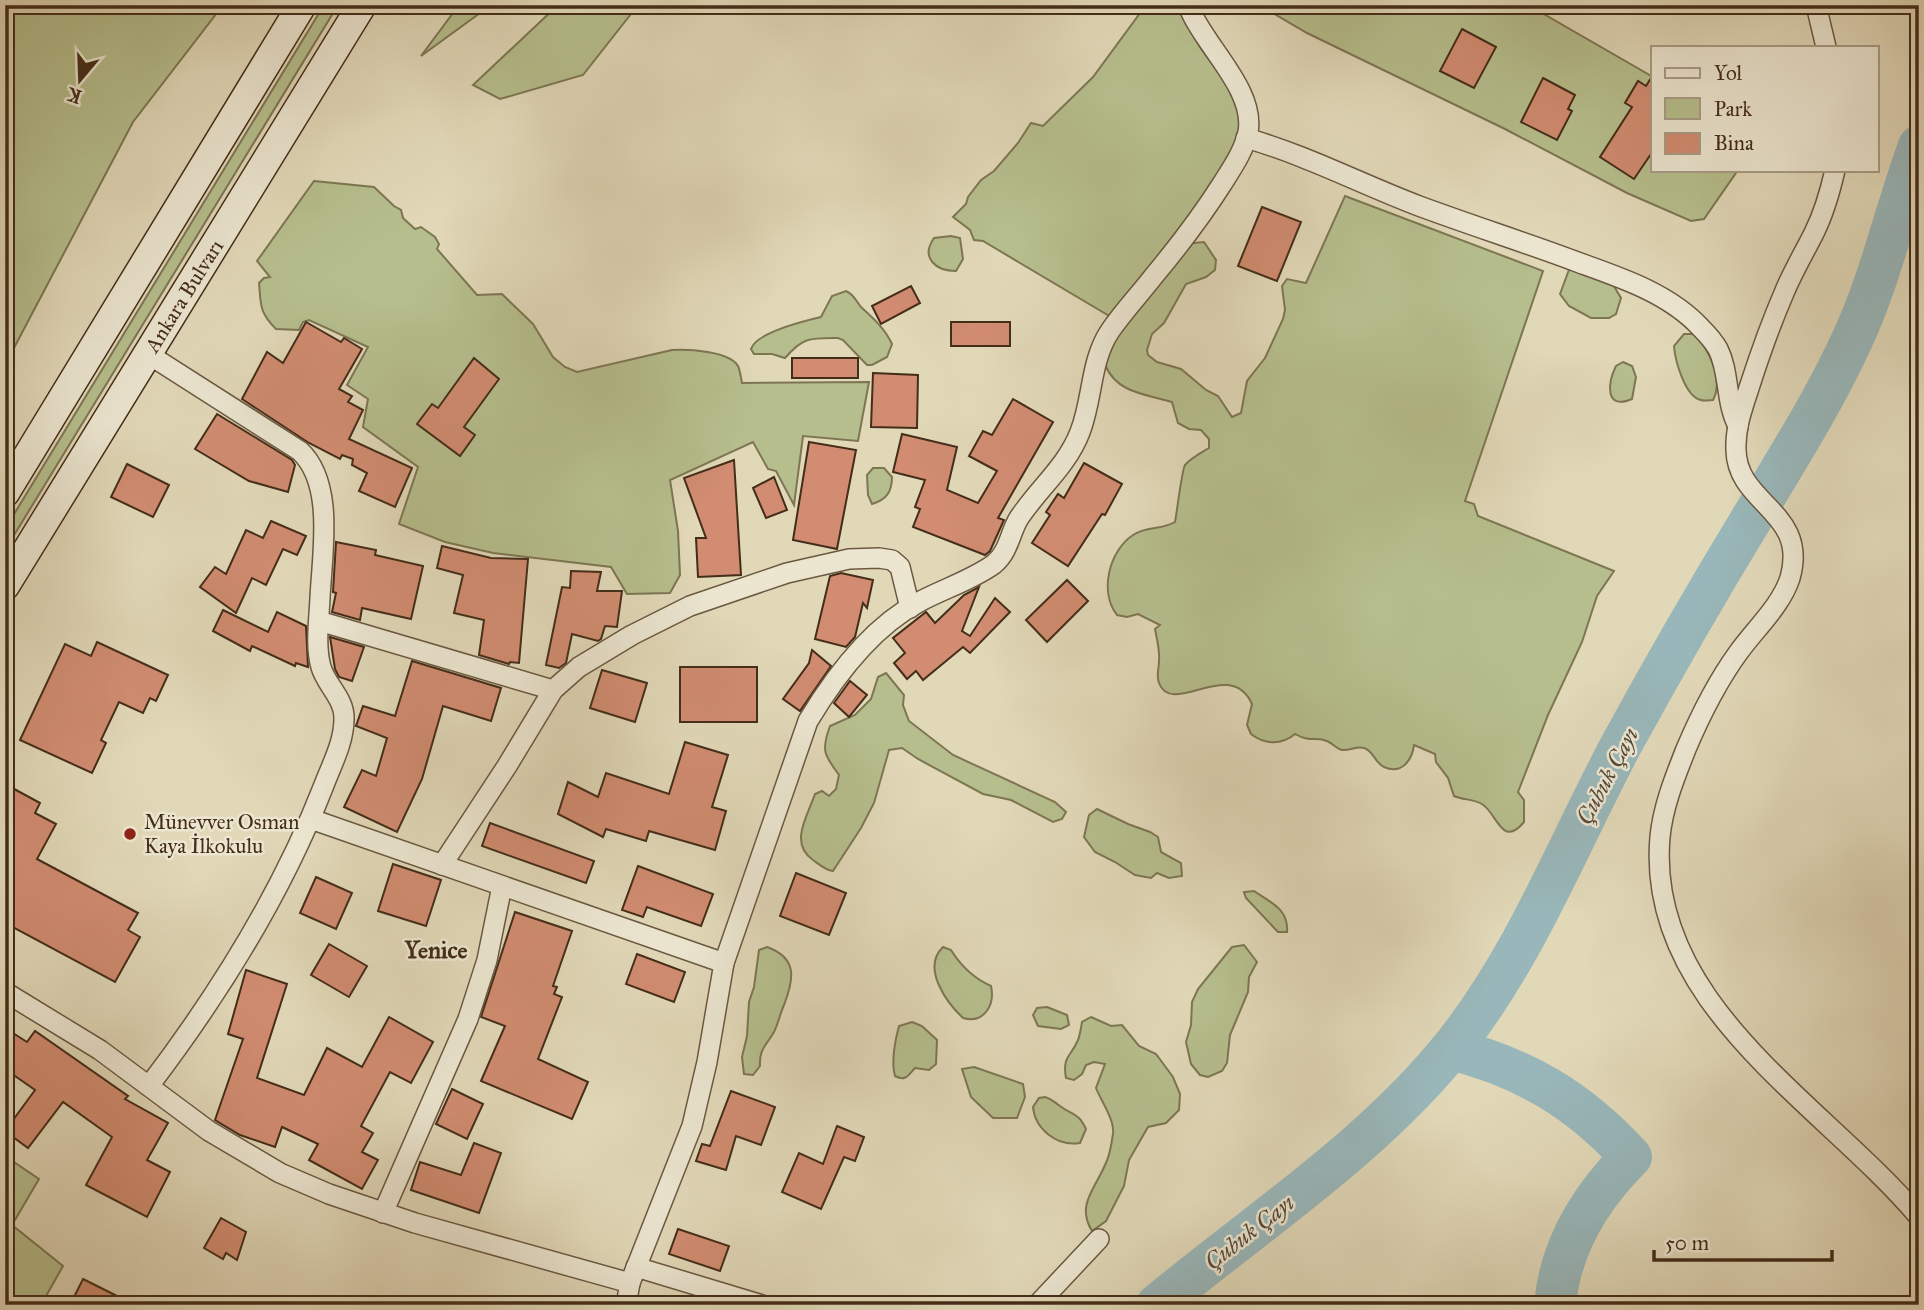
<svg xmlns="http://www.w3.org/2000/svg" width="1924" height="1310" font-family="'IM FELL Great Primer',serif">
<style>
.green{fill:#b6be8d;stroke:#7d7653;stroke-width:2}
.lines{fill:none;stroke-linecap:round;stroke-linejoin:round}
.river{stroke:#99b7ba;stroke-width:42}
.building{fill:#d18c71;stroke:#442d19;stroke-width:2}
.minor-casing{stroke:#6b5841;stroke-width:22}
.secondary-casing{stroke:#442d19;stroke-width:31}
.minor{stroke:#ece6d1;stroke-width:19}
.secondary{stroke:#ece6d1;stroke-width:28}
.poi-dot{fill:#8f2418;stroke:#ece6d1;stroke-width:2.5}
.labels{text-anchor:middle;stroke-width:5;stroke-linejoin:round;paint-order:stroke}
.street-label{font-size:21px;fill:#442d19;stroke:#ece6d1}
.poi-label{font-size:21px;fill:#442d19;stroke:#ece6d1;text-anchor:start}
.water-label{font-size:23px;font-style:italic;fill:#554939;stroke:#ece6d1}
.quarter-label{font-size:24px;font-weight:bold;fill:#442d19;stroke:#ece6d1}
</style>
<rect width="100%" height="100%" fill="#e1d8b8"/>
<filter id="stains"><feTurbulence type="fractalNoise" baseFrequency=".00286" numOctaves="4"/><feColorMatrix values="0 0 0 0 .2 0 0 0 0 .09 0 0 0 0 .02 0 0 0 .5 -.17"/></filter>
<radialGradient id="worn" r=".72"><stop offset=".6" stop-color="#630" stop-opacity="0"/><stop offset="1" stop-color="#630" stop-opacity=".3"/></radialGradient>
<g class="green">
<polygon points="5,5 223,5 133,122 5,365"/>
<polygon points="324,5 338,5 5,550 5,529"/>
<polygon points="459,5 491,5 421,56"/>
<polygon points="558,5 638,5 583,75 500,99 473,85"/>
<path d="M1146,5H1176C1184,19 1192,33 1200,47C1213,67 1233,87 1239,111C1251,157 1140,281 1111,317L983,241L974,240L970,230L953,217L966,204L968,197L981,180L994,171L1018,143L1031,123L1043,126L1093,77Z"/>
<polygon points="1259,5 1528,5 1653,77 1653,170 1738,170 1704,219 1691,221 1627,193 1505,129 1307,33"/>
<path d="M314,181L374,187L394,206L401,210L403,218L415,229L421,227L435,237L439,244L437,249L477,295L502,294L533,324L553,357L565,367L577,372L672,350C688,349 729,351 738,366C740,370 741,378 742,383L869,382L858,441L803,436L794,505L776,471L768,469L753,442L670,480L678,531L680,575L670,593L627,594L611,567L493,553L445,542L399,524L418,467L363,427L368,399L347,385L368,347L309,320L303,322L299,330L276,329C259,312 261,305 259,283L264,278L270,277L257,261Z"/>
<path d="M1345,196L1543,271L1465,501L1474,504L1478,516L1614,571L1597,596L1582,642L1548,715L1518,792L1524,800V822C1502,849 1497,813 1482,804C1474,799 1463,800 1454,796L1448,778L1436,762L1435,754L1414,745C1412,760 1402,775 1384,767C1375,763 1373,750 1364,748C1357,746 1349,751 1342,750C1337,749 1332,743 1327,741C1316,736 1311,743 1295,734C1282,745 1265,745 1251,734L1247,725L1252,704C1230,656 1172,718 1159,683C1156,675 1159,669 1159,661C1160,650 1157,640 1155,629L1160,625L1138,614L1127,617L1117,615C1099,592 1109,551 1133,535C1146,526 1162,530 1175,522C1177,512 1182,469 1185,465C1191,458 1201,453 1209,448V439L1201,430L1189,429L1178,423L1172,402C1145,394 1117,393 1105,365L1116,338L1185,248L1194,243L1204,242L1216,260L1215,270L1206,277L1186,284L1164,323L1152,334L1147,350L1148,355L1157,362L1181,369L1206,390L1218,396L1232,417L1241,413L1247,381L1265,358L1283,319L1285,310L1282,286L1287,279L1306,283Z"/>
<path d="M951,236L960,238L963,259L956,271C936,271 920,258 934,238Z"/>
<polygon points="1570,267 1609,278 1621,298 1616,314 1609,318 1591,318 1569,306 1560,294"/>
<path d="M846,291C855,295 856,302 862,308C874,319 885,329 892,344L887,357L872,365H867L843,340L838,338C810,338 803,337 785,358L772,354H754L751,349C756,333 804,321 821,317L832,296Z"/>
<path d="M1684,334H1693C1709,348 1724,379 1713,400C1711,400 1703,401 1701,400C1685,397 1675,360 1674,346Z"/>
<path d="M1623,362L1632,366L1636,377L1632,399C1604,411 1608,382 1616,366Z"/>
<path d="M873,468H884L892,477C892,492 886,500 872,504L868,495L867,475Z"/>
<path d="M886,673L904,695L903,705L909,721L953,755L1055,802L1066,812L1062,819L1053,822L1011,800L983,794L918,759L902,748L889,750L874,803L861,828L833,871C825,870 820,865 813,860C789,843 807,817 815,794L822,791L829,796L836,789L839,775C824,755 821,750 830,726L855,715L871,699L878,677Z"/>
<polygon points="1097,809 1128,824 1150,832 1158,837 1161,852 1181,863 1182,876 1169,878 1157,873 1151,878 1135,875 1115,862 1095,852 1084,837 1089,815"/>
<path d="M1254,891C1270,902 1289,909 1287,932H1278L1246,898L1244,892Z"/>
<polygon points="1244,945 1257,962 1249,977 1248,992 1230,1035 1227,1063 1222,1071 1208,1077 1200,1075 1191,1064 1186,1042 1191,1025 1192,1002 1198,989 1232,947"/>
<path d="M767,947C798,958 794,979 784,1005C780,1014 778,1024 774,1032C766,1046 759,1049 760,1066L753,1075L744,1074L742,1057L747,1036L749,1002L754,987L759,950Z"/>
<path d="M943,947L951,950C961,966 973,978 991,986C995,1004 985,1024 963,1018C947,1003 921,968 943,947Z"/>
<polygon points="1047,1007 1067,1015 1069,1025 1061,1029 1038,1026 1033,1015 1037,1008"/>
<path d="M1091,1017L1111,1026L1122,1025L1139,1046L1156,1054L1173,1077L1180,1094L1179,1110L1166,1123L1148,1127L1129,1160L1124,1186L1106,1221L1092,1231C1076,1205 1095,1189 1105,1165C1109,1158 1112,1141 1113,1134C1115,1120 1101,1101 1096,1088L1105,1064L1094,1062L1086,1065L1082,1074L1074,1080L1066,1078C1062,1056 1071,1057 1078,1040C1080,1035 1081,1028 1082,1022Z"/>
<path d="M912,1022L922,1026L937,1040L936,1064L929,1070L915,1068C908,1075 906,1082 895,1076C891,1062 895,1040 899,1026Z"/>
<polygon points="974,1067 1023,1084 1025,1097 1017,1118 993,1118 971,1097 962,1069"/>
<path d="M1045,1097C1052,1099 1054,1102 1060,1106C1073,1116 1078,1112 1086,1129L1080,1143C1057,1147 1035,1129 1033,1107L1039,1098Z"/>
<polygon points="5,1156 39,1179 12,1225 63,1266 41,1305 5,1305"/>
</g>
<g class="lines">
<g class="river">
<path d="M1451,1049C1525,1068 1579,1100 1631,1157C1591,1197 1560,1247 1555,1305"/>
<path d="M1157,1305C1257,1222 1373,1147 1455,1044C1526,954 1567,847 1620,747C1663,668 1708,590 1755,513C1789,456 1824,401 1852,340C1881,278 1895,211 1919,146"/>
</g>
</g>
<g class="building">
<polygon points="1462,29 1496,47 1474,88 1440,71"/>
<polygon points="1653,75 1653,151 1634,179 1600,157 1632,107 1625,103 1638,81 1646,86"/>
<polygon points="1543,78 1575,95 1568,109 1572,111 1557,140 1521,122"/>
<polygon points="1262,207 1301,222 1277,281 1238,266"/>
<polygon points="911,286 920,303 881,324 872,306"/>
<polygon points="306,322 341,342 344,338 362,349 339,389 352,396 348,402 363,410 349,439 412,468 395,507 359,491 367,473 352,465 353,459 342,455 340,459 309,443 242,399 267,352 283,363"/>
<rect x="951" y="322" width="59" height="24"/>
<polygon points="474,358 499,379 464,427 475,435 460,456 417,424 432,404 438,408"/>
<rect x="792" y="358" width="66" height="20"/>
<polygon points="873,373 918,375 917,428 871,427"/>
<polygon points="1013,399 1053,422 998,518 1004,520 990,551 985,555 913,527 920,509 915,507 925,480 893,472 902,434 957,447 947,490 978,503 997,471 969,456 983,431 992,435"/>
<polygon points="217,414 292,460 295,465 288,492 249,481 195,449"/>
<polygon points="809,442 856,450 837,549 793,540"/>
<polygon points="734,460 741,575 698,577 696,538 706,538 684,478"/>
<polygon points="1084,463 1122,484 1105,515 1102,514 1068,566 1032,543 1050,515 1046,512 1058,494 1064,498"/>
<polygon points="127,464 169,485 153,517 111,497"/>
<polygon points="774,477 787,510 766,518 753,488"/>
<polygon points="271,521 306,536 297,555 283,549 266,585 252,578 236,613 200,587 215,567 226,574 246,530 263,538"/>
<polygon points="336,542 376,550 375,555 423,566 411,619 362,608 360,620 332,612 336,593 333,592"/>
<polygon points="442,546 491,558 528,559 519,663 510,662 509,664 479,655 484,620 454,613 463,575 437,568"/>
<polygon points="571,571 601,572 597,591 622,591 617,627 605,626 601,639 598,641 572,634 566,663 559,668 546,665 562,587 570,588"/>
<polygon points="841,573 873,580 867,608 863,603 855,637 846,647 815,639 830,576"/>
<polygon points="1067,580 1088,601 1047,642 1026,620"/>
<polygon points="979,587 962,631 970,636 995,598 1010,612 970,653 963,647 923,680 916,671 907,679 894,663 905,653 893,638 926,612 935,623 964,595"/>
<polygon points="223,610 268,632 277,612 306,626 308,667 296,663 295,666 252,646 250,651 213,631"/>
<polygon points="330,637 364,647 352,681 339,677 335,669"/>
<polygon points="97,642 168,675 156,701 150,698 143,713 119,702 101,740 106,743 92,773 20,740 65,644 91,656"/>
<polygon points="812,650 831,666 800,711 783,699 809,663"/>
<polygon points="412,661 501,688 491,721 443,706 422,779 397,832 344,807 362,770 376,776 387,738 356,726 363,706 395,716"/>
<rect x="680" y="667" width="77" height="55"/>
<polygon points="602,670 647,683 635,722 590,708"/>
<polygon points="850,681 867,695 849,717 834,703"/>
<polygon points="685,742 728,755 712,807 726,811 715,850 649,831 646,841 606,829 603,837 558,814 568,782 598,797 606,773 669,794"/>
<polygon points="5,784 40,803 35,813 56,824 37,859 138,913 128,930 140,937 115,982 5,923"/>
<polygon points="490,823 594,861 586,883 482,846"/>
<polygon points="393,864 441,880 426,926 378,911"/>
<polygon points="638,866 713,894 701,926 647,907 643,917 622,910"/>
<polygon points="796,873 846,893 829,935 780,916"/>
<polygon points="316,877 352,893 336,929 300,913"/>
<polygon points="515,912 572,931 553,986 557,987 554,994 562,997 538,1059 588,1082 572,1119 481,1081 505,1026 481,1017"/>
<polygon points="329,944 367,966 349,997 311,975"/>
<polygon points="637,954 685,972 674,1002 626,984"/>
<polygon points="246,970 287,984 257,1078 304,1095 327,1048 362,1067 389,1017 433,1042 411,1083 390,1072 361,1126 373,1133 362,1152 378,1160 362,1189 309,1160 318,1144 282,1127 275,1147 240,1135 215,1120 243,1039 228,1034"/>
<polygon points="5,1028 27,1042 35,1031 128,1096 125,1099 168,1123 147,1160 170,1172 147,1217 86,1185 112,1137 63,1102 28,1148 5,1131 35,1090 5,1069"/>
<polygon points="452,1089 483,1104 467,1139 436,1124"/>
<polygon points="731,1091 775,1107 761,1145 736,1136 726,1170 696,1161 702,1144 710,1146"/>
<polygon points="837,1126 864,1137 855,1161 844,1157 821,1209 782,1192 799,1153 823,1164"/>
<polygon points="474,1143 501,1153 479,1213 411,1190 420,1162 461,1175"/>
<polygon points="221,1218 246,1232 237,1260 226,1253 223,1259 204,1248"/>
<polygon points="678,1229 729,1246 720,1271 669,1254"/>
<polygon points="83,1279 135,1305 70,1305"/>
</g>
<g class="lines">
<defs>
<g id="minor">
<polyline points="1816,5 1826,47"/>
<path d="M1246,138C1306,155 1361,184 1419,206C1473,226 1527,243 1580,263C1622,278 1670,294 1701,328C1707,334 1714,342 1718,349C1730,373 1725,401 1738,426"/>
<path d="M1835,170C1830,192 1824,213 1814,233C1804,253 1792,273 1784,293C1771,323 1760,354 1750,385C1743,407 1735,427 1736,450C1737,505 1809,511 1790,578C1781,606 1755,629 1738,653C1717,682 1700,716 1686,749C1675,777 1663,806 1660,837C1645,1005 1824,1104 1919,1217"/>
<path d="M148,354L300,451C335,484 322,554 320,598C319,620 315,646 321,667C326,685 345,699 344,719C344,742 332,764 324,785C282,893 219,994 149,1086"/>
<polyline points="319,621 553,690"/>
<polyline points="311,819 724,963"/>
<polyline points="442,865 507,766 553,690 579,667 632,635 690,606 787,573 849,559 879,558 892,560 900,567 910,608"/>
<polyline points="5,992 100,1050 209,1131 280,1173 329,1194 415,1223 630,1283"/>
<polyline points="383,1213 468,1019 487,960 502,886"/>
<polyline points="636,1267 762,1305"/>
<path d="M626,1305L630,1283L692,1126L707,1062L724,963L808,721C835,676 872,627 919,602C943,589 972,580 994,564C1009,552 1010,532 1019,518C1039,488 1067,466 1080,432C1093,399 1090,361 1110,331C1123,312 1139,295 1153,277C1178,247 1201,217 1222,184C1232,168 1244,151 1248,132C1256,89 1202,44 1188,5"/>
<polyline points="1037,1305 1099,1239"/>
</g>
<g id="secondary">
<polyline points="5,493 302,5"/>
<polyline points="5,586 362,5"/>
</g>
</defs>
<use href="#minor" class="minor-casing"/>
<use href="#secondary" class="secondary-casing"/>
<use href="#minor" class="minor"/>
<use href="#secondary" class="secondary"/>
</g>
<circle class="poi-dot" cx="130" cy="834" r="7"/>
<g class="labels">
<g class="street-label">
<text transform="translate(184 296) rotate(-58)" y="7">Ankara Bulvarı</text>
</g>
<g class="poi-label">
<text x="144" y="829">Münevver Osman<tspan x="144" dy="24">Kaya İlkokulu</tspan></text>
</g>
<g class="water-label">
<text transform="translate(1607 776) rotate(-62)" y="8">Çubuk Çayı</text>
<text transform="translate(1249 1232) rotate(-38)" y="8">Çubuk Çayı</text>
</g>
<g class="quarter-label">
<text x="436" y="958">Yenice</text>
</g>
</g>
<rect width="1924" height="1310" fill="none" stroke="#e1d8b8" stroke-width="28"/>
<rect x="7" y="7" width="1910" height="1296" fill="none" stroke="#442d19" stroke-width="3.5"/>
<rect x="14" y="14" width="1896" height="1282" fill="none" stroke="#442d19" stroke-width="2"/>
<rect x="1651" y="46" width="228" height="126" fill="#ece6d1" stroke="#a99c87" stroke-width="2"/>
<rect x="1665" y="68" width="35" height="10" fill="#ece6d1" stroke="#a99c87" stroke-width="2"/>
<text x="1714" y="80" font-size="21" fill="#442d19">Yol</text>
<rect x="1665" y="98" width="35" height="21" fill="#b6be8d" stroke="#a99c87" stroke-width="2"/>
<text x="1714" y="116" font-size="21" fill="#442d19">Park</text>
<rect x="1665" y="133" width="35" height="21" fill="#d18c71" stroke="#a99c87" stroke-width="2"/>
<text x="1714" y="150" font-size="21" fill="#442d19">Bina</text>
<g transform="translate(80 80) rotate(199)" stroke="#ece6d1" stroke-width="5" paint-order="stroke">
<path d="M0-5L12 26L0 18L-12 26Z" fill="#442d19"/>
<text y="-10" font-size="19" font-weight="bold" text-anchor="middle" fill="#442d19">K</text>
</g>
<path d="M1654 1250v10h178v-10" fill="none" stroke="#442d19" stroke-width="3.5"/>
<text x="1665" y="1250" font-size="21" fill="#442d19" stroke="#ece6d1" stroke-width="5" paint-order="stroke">50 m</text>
<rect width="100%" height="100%" filter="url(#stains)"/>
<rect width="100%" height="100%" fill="url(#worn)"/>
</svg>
